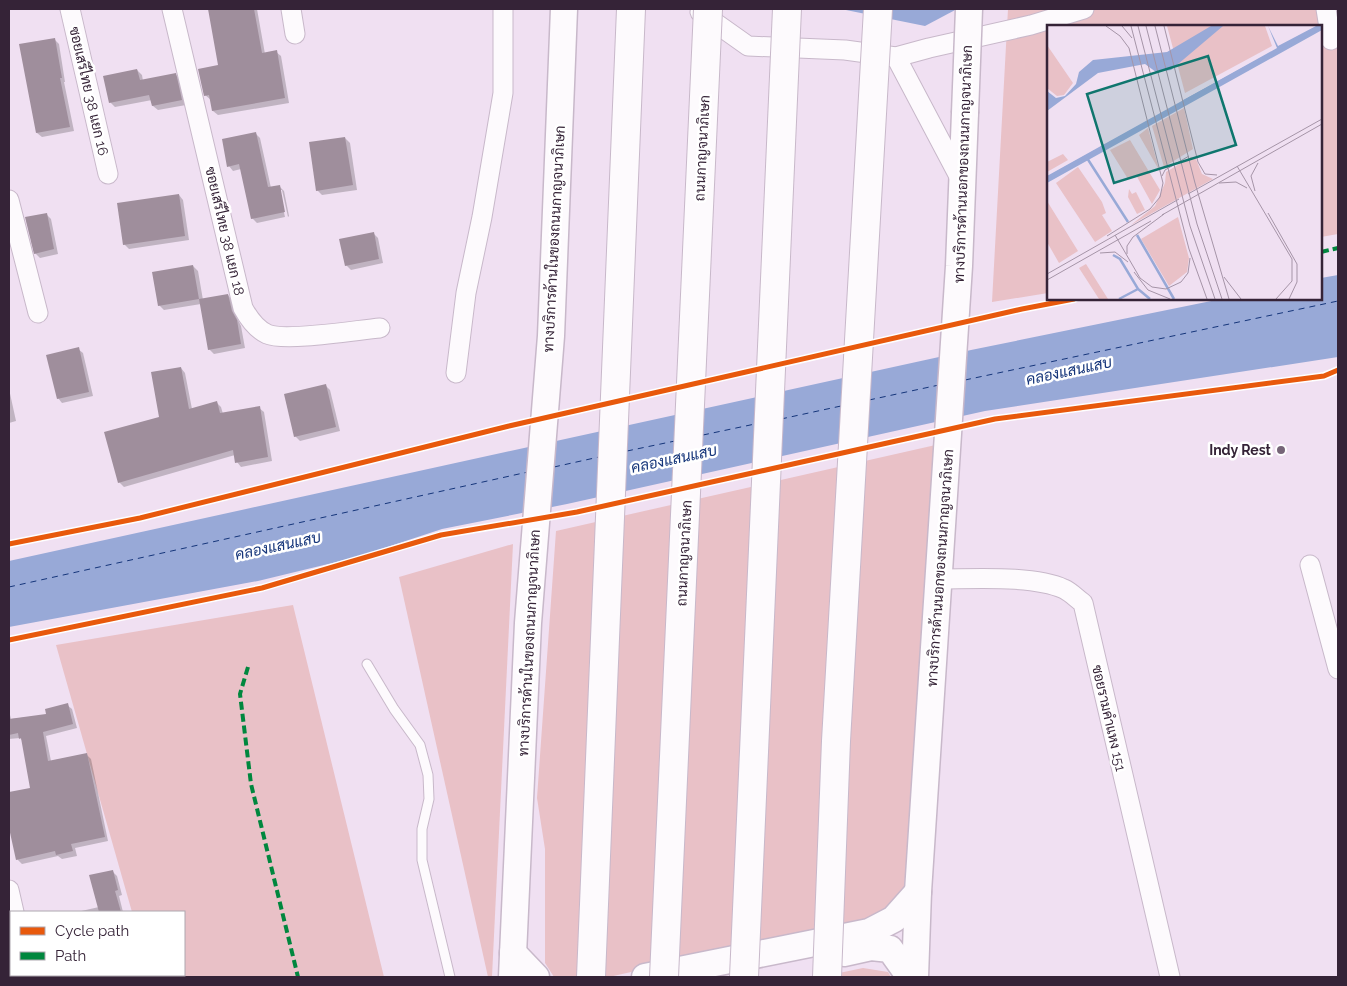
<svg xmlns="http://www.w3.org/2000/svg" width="1347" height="986" font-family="Raleway,Sarabun,sans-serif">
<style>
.green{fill:#e9c1c7}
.water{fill:#98a9d7}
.shadow{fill:#0003}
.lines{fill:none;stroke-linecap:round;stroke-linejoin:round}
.ferry{stroke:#15357a;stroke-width:1;stroke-dasharray:6 5;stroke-linecap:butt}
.building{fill:#9f8e9c}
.service-casing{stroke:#c8b8ca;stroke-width:11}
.minor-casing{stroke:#c8b8ca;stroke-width:21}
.secondary-casing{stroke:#c8b8ca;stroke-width:29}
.motorway-casing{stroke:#c8b8ca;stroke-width:30}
.service{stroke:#fdfafd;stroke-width:9}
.minor{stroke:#fdfafd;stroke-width:19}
.secondary{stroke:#fdfafd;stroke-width:26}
.motorway{stroke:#fdfafd;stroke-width:28}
.secondary-bridge-casing{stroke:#c8b8ca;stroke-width:29;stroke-linecap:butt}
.motorway-bridge-casing{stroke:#c8b8ca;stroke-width:30;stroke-linecap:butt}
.secondary-bridge{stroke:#fdfafd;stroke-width:26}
.motorway-bridge{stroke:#fdfafd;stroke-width:28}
.quiet{stroke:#00873e;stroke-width:4;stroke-dasharray:8 4;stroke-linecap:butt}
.cycleway-casing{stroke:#fff;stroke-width:8}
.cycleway{stroke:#e8590c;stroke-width:5}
.poi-dot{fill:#766578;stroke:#fff;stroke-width:2}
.labels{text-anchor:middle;stroke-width:5;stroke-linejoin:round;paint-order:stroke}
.street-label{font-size:14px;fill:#352337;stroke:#fff}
.poi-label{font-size:14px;font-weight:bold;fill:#352337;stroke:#fff;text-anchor:end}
.water-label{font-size:15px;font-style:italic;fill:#15357a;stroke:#fff}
.inset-river{fill:none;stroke:#98a9d7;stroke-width:2.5}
.inset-road{fill:none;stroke:#a594a7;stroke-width:1}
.view{fill:#0f766e;fill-opacity:0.15;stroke:#0f766e;stroke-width:2.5}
.inset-edge{fill:none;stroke:#352337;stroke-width:2.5}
</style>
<rect width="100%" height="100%" fill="#f0e0f2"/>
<g class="green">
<polygon points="1008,9 1338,9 1338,234 1321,237 1321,26 1048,26 1048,293 992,302"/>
<polygon points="940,444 908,890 883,915 609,977 554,977 545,963 545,849 537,798 556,531"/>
<polygon points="513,544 492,977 488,977 399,577"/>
<polygon points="293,605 384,977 150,977 149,975 184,975 184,912 132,912 56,645"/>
<polygon points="863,968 888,972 891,977 820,977"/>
</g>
<g class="water">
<polygon points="841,9 957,9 925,26"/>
<polygon points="1338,275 1338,357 985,411 567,504 442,529 357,557 258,581 9,627 9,561 971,350 1221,299 1321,299 1321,278"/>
</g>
<g class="shadow">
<polygon points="209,9 257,9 265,54 276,52 281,56 289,103 218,115 213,111 211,100 205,95 219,66"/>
<polygon points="55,40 59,44 65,82 64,82 74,131 42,137 37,133 21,45"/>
<polygon points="137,70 142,75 143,81 175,74 180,79 186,105 158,110 153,106 152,100 115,107 110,102"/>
<polygon points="256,134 260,138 271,188 279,186 284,191 289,216 288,217 282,190 279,190 285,217 257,223 252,218 241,169 233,171 229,166"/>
<polygon points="345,138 350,143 357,190 322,195 317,190"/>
<polygon points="179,195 183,200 189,240 129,249 124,244"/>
<polygon points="46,214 51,219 58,254 40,258 35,253"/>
<polygon points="373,233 378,238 383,263 351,270 346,265"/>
<polygon points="193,266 198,271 203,300 228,295 232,300 236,316 241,326 245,348 214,354 209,349 201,304 164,310 159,305"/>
<polygon points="78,349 83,353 93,396 62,403 58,398"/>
<polygon points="181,368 185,373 192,409 216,402 221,407 223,414 259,408 264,412 272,461 241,467 237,462 235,455 124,487 119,482 161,418"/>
<polygon points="326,386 330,390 340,431 300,441 295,436"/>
<polygon points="9,389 16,421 9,423"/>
<polygon points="67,705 72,709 77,728 46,736 51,761 86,754 91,759 108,841 75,848 77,856 62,859 58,856 22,864 17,859 9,825 9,793 31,789 23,741 20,738 9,739 9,711 11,719 47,715"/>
<polygon points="112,871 117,876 122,895 119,896 123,912 77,912 99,907"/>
</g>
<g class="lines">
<g class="ferry">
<polyline points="965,380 1338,301"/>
<polyline points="869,400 939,385"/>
<polyline points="781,419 841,406"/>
<polyline points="703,435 755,424"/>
<polyline points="627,451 675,441"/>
<polyline points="554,467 599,457"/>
<polyline points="9,587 528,472"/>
</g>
</g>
<g class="building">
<polygon points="208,9 254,9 262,53 277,50 285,98 212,111 209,95 204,96 198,69 218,65"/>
<polygon points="55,38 62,78 60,78 70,127 36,133 19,44"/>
<polygon points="137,69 140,80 176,73 182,100 152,106 149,95 109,103 103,76"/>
<polygon points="256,132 268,187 280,185 285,212 251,219 239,164 227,167 222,139"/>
<polygon points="345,137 353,185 316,191 309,142"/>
<polygon points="179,194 185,236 123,245 117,203"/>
<polygon points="47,213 54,249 34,254 25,217"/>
<polygon points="374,232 379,259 345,266 339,239"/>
<polygon points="193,265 199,299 228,294 232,311 237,320 241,344 208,350 199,299 158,306 152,272"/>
<polygon points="79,347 89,392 57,399 46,355"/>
<polygon points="181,367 189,409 217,401 220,413 260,406 268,457 235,463 233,450 118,483 104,432 159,417 151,372"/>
<polygon points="326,384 336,427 294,437 284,394"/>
<polygon points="68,703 73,724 43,732 48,761 87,753 105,837 71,844 73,851 56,855 55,851 16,860 9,828 9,792 30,788 21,738 19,739 18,733 9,735 9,719 46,714 45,709"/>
<polygon points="113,870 118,890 115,891 121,912 99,912 89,875"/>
</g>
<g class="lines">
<defs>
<g id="service">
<polyline points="367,664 394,709 420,745 428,775 429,799 422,829 422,860 450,977"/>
<polyline points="9,965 11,974"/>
</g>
<g id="minor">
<polyline points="70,9 108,174"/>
<path d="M172,9L243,308C249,319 256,329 267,334C285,342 357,330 380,328"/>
<polyline points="291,9 295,34"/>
<polyline points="1326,9 1331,40"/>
<polyline points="700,12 748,46 845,50 896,57 929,48 1031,25 1084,9"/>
<polyline points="896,57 961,180"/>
<polyline points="9,200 38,313"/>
<polyline points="456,373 466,293 482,217 503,93 503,9"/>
<polyline points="1310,565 1338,669"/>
<path d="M939,579C974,579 1034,575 1064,589C1071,592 1077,599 1083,603L1170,977"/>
<polyline points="9,890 14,912"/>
<polyline points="30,975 31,977"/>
</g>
<g id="secondary">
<polyline points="513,953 536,977"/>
<polyline points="844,953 871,947 890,949 910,977"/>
<polyline points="512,977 528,623 551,336 564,9"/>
<polyline points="645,977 869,932 894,919 918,892"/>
<polyline points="915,977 918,892 959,266 965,113"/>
</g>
<polyline id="motorway" points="591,977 631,9"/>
</defs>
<use href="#service" class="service-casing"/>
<use href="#minor" class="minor-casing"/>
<use href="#secondary" class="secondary-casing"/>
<use href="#motorway" class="motorway-casing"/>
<use href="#service" class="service"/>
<use href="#minor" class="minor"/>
<use href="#secondary" class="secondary"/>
<use href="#motorway" class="motorway"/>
<defs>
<polyline id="secondary-bridge" points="965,113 969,9"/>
<g id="motorway-bridge">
<polyline points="664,977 708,9"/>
<polyline points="744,977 787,9"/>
<polyline points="827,977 836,741 878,9"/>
</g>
</defs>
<use href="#secondary-bridge" class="secondary-bridge-casing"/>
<use href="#motorway-bridge" class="motorway-bridge-casing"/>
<use href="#secondary-bridge" class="secondary-bridge"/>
<use href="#motorway-bridge" class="motorway-bridge"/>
<g class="quiet">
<polyline points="1321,252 1338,248"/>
<polyline points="248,667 240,694 251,784 298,977"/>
</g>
<defs>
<g id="cycleway">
<polyline points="9,544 140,518 509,426 1022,309 1074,299"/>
<polyline points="9,640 262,588 441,535 577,512 995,419 1324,376 1338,370"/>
</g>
</defs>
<use href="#cycleway" class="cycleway-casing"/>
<use href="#cycleway" class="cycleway"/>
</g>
<circle class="poi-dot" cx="1281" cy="450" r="5"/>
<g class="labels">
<g class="street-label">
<text transform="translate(89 91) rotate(77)" y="5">ซอยเสรีไทย 38 แยก 16</text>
<text transform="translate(702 148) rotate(-87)" y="5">ถนนกาญจนาภิเษก</text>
<text transform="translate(963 164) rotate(-88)" y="5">ทางบริการด้านนอกของถนนกาญจนาภิเษก</text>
<text transform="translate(225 231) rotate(77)" y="5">ซอยเสรีไทย 38 แยก 18</text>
<text transform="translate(554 239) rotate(-87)" y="5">ทางบริการด้านในของถนนกาญจนาภิเษก</text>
<text transform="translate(684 553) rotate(-87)" y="5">ถนนกาญจนาภิเษก</text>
<text transform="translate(940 568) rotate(-86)" y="5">ทางบริการด้านนอกของถนนกาญจนาภิเษก</text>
<text transform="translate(529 643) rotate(-87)" y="5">ทางบริการด้านในของถนนกาญจนาภิเษก</text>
<text transform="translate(1109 718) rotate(77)" y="5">ซอยรามคำแหง 151</text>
</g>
<g class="poi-label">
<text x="1271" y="455">Indy Rest</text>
</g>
<g class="water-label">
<text transform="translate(1069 371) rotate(-12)" y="5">คลองแสนแสบ</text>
<text transform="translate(674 459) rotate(-12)" y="5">คลองแสนแสบ</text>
<text transform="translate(278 546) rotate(-12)" y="5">คลองแสนแสบ</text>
</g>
</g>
<g transform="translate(1047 25)">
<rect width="275" height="275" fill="#f0e0f2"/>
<path d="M120,1H218L225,21L138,68ZM0,20L26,58L17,70L10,71L0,63ZM137,83L146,124L117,142L105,101ZM101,103L112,145L92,110ZM83,115L113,165L105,179L89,150L81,154L63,125ZM16,129L21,135L0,147V137ZM144,132L149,134L155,149L166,154L84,200L108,181L118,158L119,147ZM31,142L55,177L59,188L55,190L65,206L48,217L9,158ZM82,164L85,169L89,167L98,185L90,189L81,172ZM0,176L31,226L12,238L0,217ZM131,192L142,233L140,247L122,261L94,214ZM39,239L61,274H52L32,243Z" fill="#e9c1c7"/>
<path d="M164,1H176L124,45L109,47L98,39L51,48L0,86V66L9,73L18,71L29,59L32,47L46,35L120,27ZM221,1L231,21L269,1H275V5L0,158V151L230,23Z" fill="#98a9d7"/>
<path class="inset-river" d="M137,76L275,1M40,133L81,197M0,153L99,98M90,210L127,274M66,230L73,234L91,264L103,274M72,274L91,264"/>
<path class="inset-road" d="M59,1L73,11L82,23L116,158L113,172L103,184L60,211M75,1L85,13M84,1L142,224L160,274M91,1L143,201L168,274M99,1L150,199L175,274M108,1L148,158L182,274M117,1L151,137L158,149L170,150M190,141L245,234V256L229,274M115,151L118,145L142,131M172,158L189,157L200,163M208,166L204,151L211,138M141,169L275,94M221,188L250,239V257L242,274M115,190L275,99M68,210L93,253L105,262L119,264L134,257L141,248L143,233M53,228L68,227L81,237M80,229V221L86,212L117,189M87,247L101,265L123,274M0,249L132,174M177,252L194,274M0,255L104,196"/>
<path class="view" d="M161,31L189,120L67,158L40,69Z"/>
<rect width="275" height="275" class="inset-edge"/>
</g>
<rect width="1347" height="986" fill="none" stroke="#352337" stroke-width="20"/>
<rect x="10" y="911" width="175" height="65" fill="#ffffff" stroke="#aea7af"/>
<rect x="20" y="927" width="25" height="8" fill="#e8590c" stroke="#aea7af"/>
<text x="55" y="936" font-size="15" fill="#352337">Cycle path</text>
<rect x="20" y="952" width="25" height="8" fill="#00873e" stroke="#aea7af"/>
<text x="55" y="961" font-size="15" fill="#352337">Path</text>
</svg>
